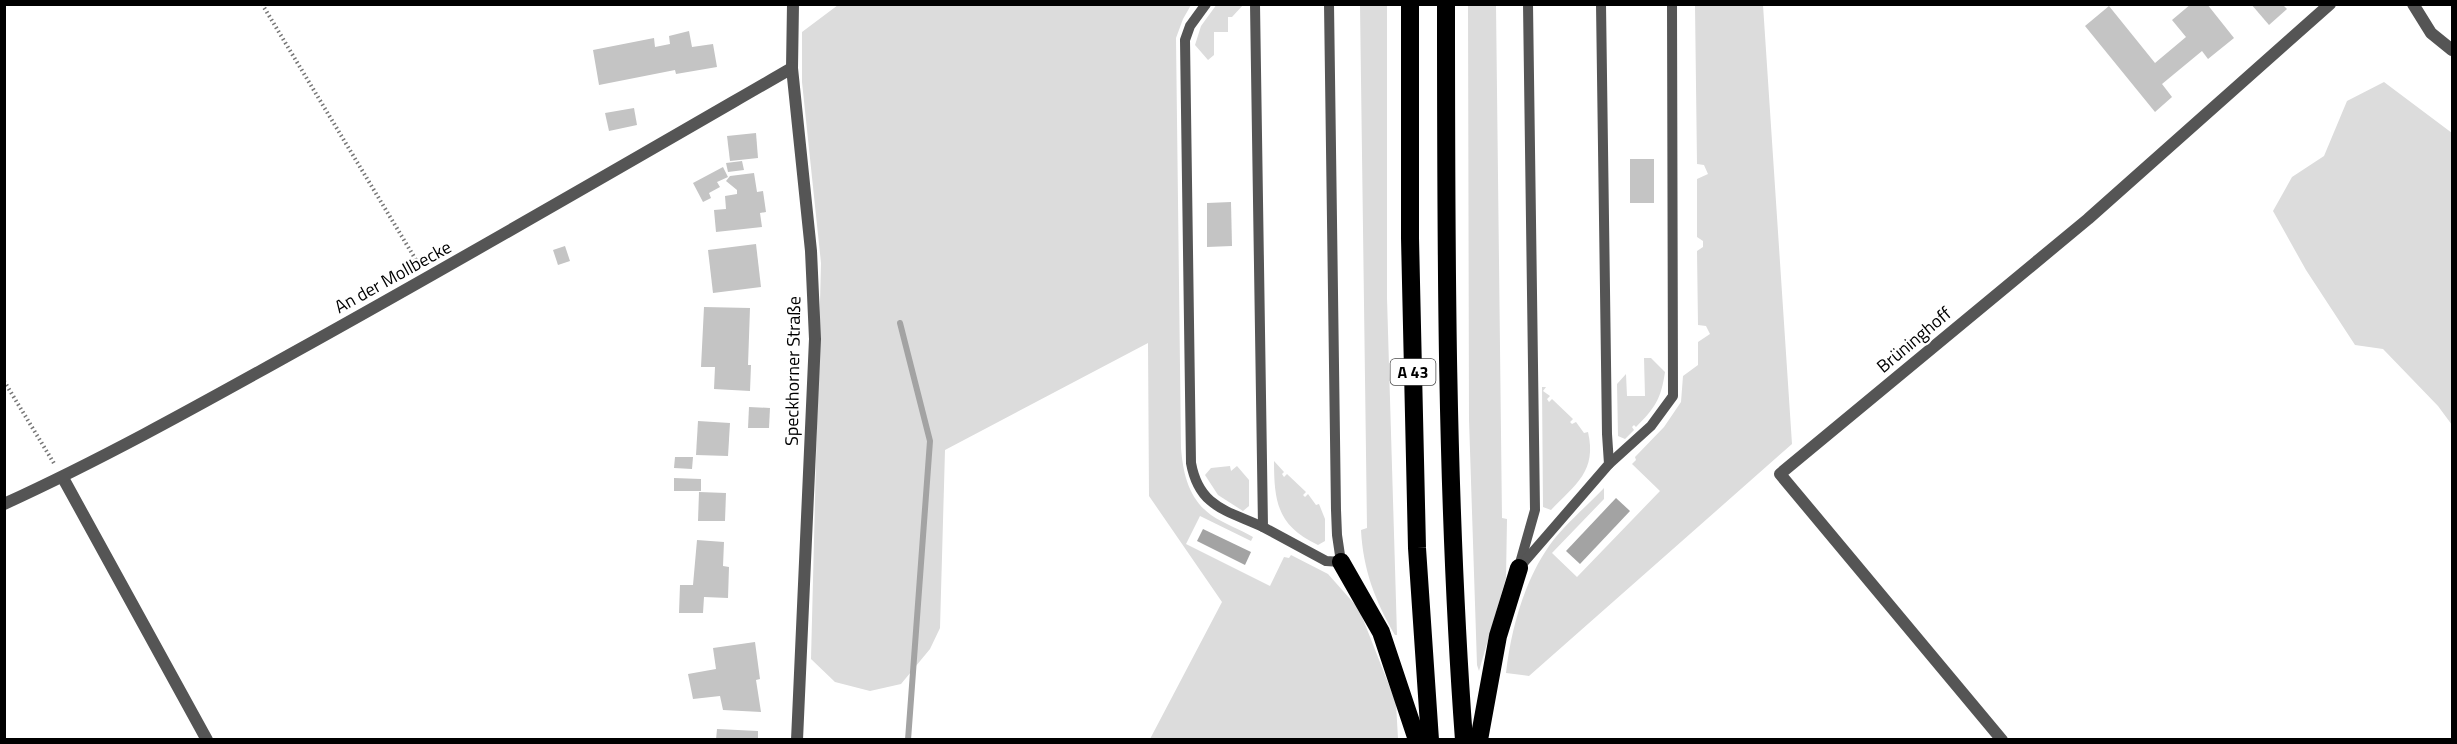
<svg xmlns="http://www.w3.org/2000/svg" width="2457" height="744" font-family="'Titillium Web',sans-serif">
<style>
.green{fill:#dcdcdc}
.water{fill:#a3a3a3}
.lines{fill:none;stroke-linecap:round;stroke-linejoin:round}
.stream{stroke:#a3a3a3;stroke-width:6}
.building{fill:#c4c4c4}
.path{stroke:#777;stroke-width:4;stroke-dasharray:1.5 3;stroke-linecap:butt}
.lane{stroke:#555;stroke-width:10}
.street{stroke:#555;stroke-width:12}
.highway{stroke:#000;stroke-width:18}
.labels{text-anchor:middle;stroke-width:4.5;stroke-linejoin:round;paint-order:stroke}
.shield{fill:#fff;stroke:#4c4c4c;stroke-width:1.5}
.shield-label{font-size:16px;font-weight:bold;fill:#000}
.street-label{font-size:18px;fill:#000;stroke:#fff}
</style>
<rect width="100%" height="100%" fill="#fff"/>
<g class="green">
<polygon points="1217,4 1243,5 1232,17 1228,17 1228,32 1214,32 1214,55 1208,60 1195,45 1201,26"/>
<path d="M838,5H1191L1183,19L1176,38L1181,448C1183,474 1189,499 1211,515C1224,524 1240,529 1253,537L1251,541L1200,516L1186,544L1270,586L1284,557L1289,558L1291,555L1328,574L1359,609L1396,703L1398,739H1150L1222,602L1149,496L1148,343L945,450L940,628L930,649L901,684L870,691L835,682L811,659L821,263L802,82V32Z"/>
<path d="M1360,5H1387V298L1397,635H1395C1375,601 1363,569 1361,530L1367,528Z"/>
<polygon points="1468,5 1496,5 1502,518 1507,519 1506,578 1479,671 1477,665 1469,420"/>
<path d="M1699,5H1763L1792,444L1529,676L1506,673C1511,629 1524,582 1549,546C1564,525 1586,507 1604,488V499L1552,553L1577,577L1660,491L1632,464L1636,460L1635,457L1664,427L1681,402L1683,376L1698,365V342L1710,334L1706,326L1698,325L1697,251L1703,247V241L1697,237V179L1708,174L1704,165L1697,164L1695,6Z"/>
<polygon points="2384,82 2452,133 2452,425 2438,406 2383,349 2355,345 2306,270 2273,211 2292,177 2324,156 2347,101"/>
<path d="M1644,358H1651L1665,372C1661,399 1655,408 1636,427L1634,425L1632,427L1634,430L1625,439L1618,436L1617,384L1626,374L1627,396H1645Z"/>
<path d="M1542,387H1546L1543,391L1550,396L1547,399L1549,402L1552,399L1573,419L1570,422L1572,424L1576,422L1584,433L1588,432C1597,471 1576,484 1551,510L1543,507Z"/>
<path d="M1274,461L1284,472L1282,474L1284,477L1287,474L1306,492L1303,495L1305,497L1308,494L1316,505L1319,504L1325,519V541L1318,545C1278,526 1274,503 1274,461Z"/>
<polygon points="1230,466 1231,471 1237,466 1249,480 1249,506 1243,511 1218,495 1205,475 1211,468"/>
</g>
<g class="water">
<polygon points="1616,498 1630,511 1580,564 1566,551"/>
<polygon points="1203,529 1251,552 1245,565 1197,541"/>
</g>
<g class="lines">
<polyline class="stream" points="900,323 930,441 908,740"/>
</g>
<g class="building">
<polygon points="2191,4 2207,4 2234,38 2208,59 2202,51 2162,84 2172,97 2155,112 2085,26 2109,6 2155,63 2186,37 2172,20"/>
<polygon points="2251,4 2282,4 2287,9 2269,25"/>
<polygon points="689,31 692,47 713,44 717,67 676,74 675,70 599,85 593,50 654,38 655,47 670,44 669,36"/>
<polygon points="634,108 637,125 609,131 605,113"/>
<polygon points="756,133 758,158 730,161 727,136"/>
<rect x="1630" y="159" width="24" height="44"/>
<polygon points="742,161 744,170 728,172 726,163"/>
<polygon points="723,167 728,177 717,182 720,187 709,193 711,198 703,202 693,183"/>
<polygon points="754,173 757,192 763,191 766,212 760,213 762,227 716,232 714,210 726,209 725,196 737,194 737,190 726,181 730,176"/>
<polygon points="1231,202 1232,246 1207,247 1207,203"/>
<polygon points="756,244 761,287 713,293 708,250"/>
<polygon points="565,246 570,261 558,265 553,250"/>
<polygon points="704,307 750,308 748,365 751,365 750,391 714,389 715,367 701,367"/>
<polygon points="749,407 770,408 769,428 748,428"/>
<polygon points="698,421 730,423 728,456 696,455"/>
<polygon points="675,457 693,457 692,469 674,468"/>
<polygon points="674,478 701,479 701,491 674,491"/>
<polygon points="699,492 726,493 725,521 698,521"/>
<polygon points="697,540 724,542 723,566 729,567 728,598 704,597 703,613 679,613 680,585 693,585"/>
<polygon points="755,642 760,679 756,680 761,712 723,710 720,696 693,699 688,674 716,669 713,648"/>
<polygon points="717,729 758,731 758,740 716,740"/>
</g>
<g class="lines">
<g class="path">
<polyline points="262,4 419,265"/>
<polyline points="4,381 55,465"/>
</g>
<g class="lane">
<path d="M1206,4L1190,26L1185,40L1191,463C1199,507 1226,510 1263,527"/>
<polyline points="1255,4 1263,527 1326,561 1341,562 1337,535 1336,510 1329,4"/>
<polyline points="1609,464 1651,426 1673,396 1672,4"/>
<polyline points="1520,563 1535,510 1528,4"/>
<polyline points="1519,568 1609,464 1607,434 1601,4"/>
</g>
<g class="street">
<polyline points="793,4 792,68 811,251 815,339 797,740"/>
<polyline points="2413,4 2431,33 2452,50"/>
<polyline points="63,478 207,740"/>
<path d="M4,504C109,456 208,400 309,344C471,254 631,161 792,68"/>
<polyline points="2002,740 1780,474 2088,219 2330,4"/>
</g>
<g class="highway">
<polyline points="1410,4 1410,238 1417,548 1430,740"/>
<path d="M1446,4C1446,249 1446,495 1464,740"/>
<polyline points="1341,562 1381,632 1417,740"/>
<polyline points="1479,740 1498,636 1519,568"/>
</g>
</g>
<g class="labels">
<rect class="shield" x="1390.5" y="359" width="45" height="26" rx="4.5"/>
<g class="shield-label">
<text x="1413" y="378">A 43</text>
</g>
<g class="street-label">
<text transform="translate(393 277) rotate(-29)" y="6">An der Mollbecke</text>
<text transform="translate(1914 340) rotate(-40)" y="6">Brüninghoff</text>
<text transform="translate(793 371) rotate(-89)" y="6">Speckhorner Straße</text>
</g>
</g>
<rect width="2457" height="744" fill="none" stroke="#000000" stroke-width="12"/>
</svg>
